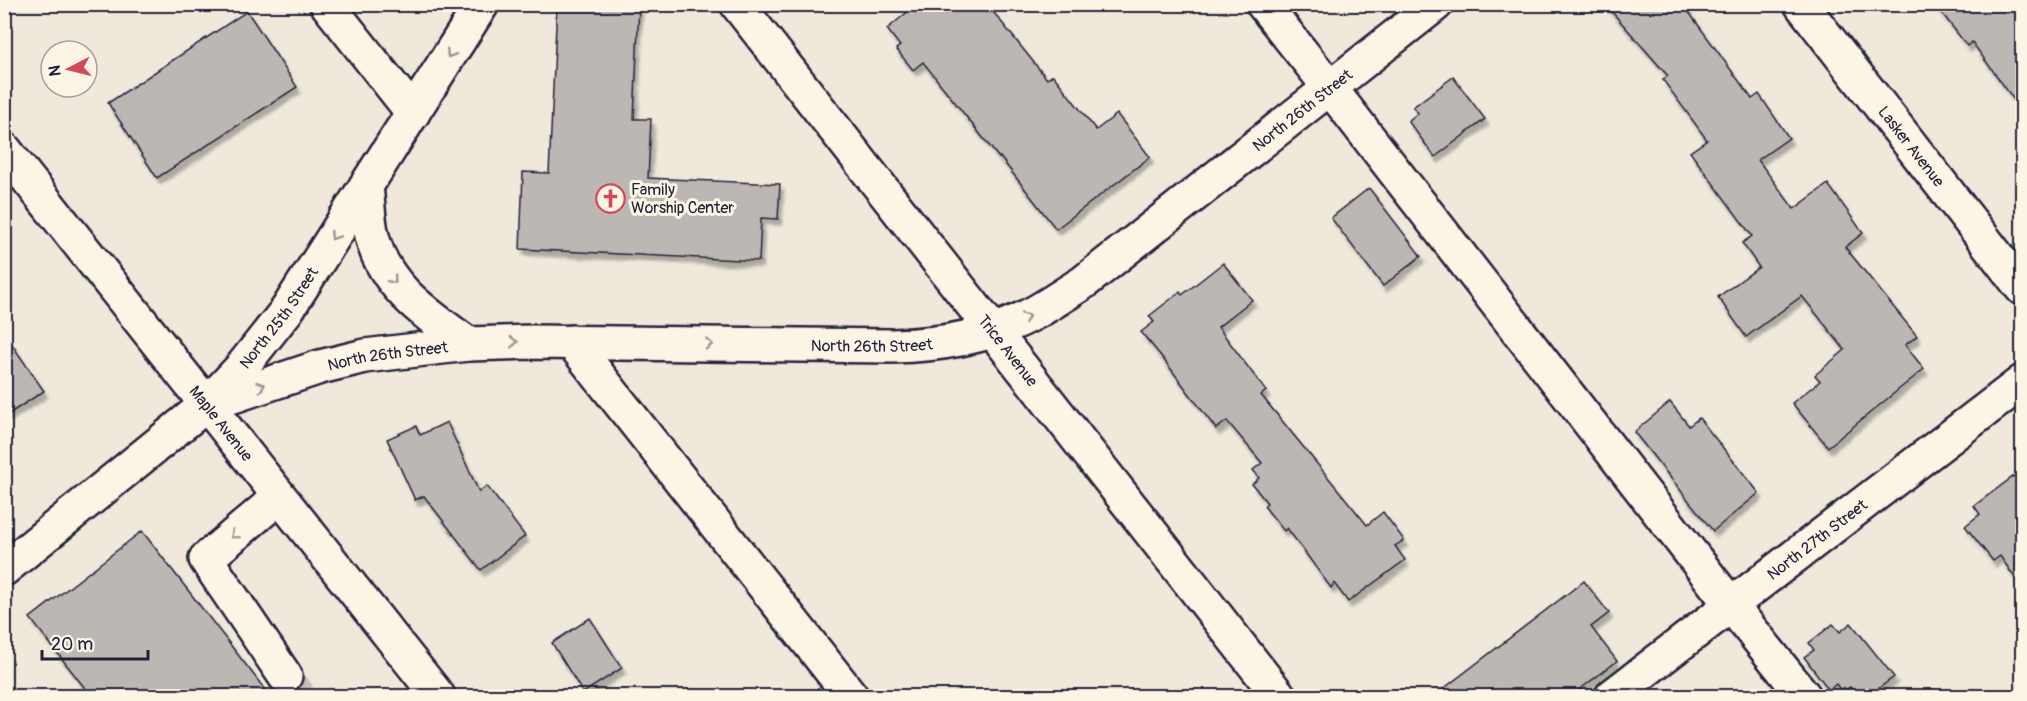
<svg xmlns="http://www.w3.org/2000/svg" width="2027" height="701" font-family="Pangolin,sans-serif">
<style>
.building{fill:#bcb7b3;stroke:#22223b;stroke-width:1.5;filter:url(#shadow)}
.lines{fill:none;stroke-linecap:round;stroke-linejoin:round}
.minor-tunnel{stroke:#c6c0bb;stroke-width:33;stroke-dasharray:33 16;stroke-linecap:butt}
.minor-casing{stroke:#22223b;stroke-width:38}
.major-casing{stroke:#22223b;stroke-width:38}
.minor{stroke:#fcf5e5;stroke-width:33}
.major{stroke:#fcf5e5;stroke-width:33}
.oneway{stroke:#9a9698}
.labels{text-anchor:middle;stroke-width:6;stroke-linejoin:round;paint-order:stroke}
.street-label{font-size:16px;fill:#22223b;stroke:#fcf5e5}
.poi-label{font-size:16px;fill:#22223b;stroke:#fcf5e5;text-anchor:start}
</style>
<defs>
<filter id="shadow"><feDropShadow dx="3.5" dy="6" stdDeviation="1.5" flood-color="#0004"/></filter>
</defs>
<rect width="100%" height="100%" fill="#efe8db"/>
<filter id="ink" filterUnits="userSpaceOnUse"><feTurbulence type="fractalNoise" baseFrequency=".0167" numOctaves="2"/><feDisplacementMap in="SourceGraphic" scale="12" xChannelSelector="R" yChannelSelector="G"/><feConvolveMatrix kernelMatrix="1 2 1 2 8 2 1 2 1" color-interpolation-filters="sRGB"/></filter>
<g filter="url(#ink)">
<g class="building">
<polygon points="557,4 639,6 634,119 651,119 648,178 780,184 778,219 761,218 759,261 520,249 523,172 549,173"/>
<polygon points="917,4 987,4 1047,79 1053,75 1096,130 1117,114 1150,157 1056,229 1000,157 999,158 923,62 913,70 896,49 900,46 887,29"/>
<polygon points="1605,4 1683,4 1752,99 1759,94 1789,138 1758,160 1794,209 1828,184 1863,233 1845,247 1917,336 1905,345 1924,369 1828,447 1792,403 1820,381 1815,375 1845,350 1802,296 1746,337 1718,297 1759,267 1742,243 1752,236 1690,152 1707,140 1663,80 1668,76"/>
<polygon points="1935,4 2022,4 2022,111 1972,42 1967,46"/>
<polygon points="247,11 297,87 157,178 108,103"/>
<polygon points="1453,77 1485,119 1435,157 1408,121 1418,113 1413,107"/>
<polygon points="1369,188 1421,256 1383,286 1331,218"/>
<polygon points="1223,263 1252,300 1218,327 1266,391 1261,395 1367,525 1383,512 1404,540 1395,546 1405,560 1348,602 1334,583 1331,588 1287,528 1284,531 1264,506 1267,503 1252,484 1259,478 1253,470 1262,463 1227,421 1216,429 1161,356 1141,332 1154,322 1149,316 1180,292 1182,295"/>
<polygon points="4,333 44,391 4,417"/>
<polygon points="1670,402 1689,426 1699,418 1759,493 1713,531 1634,432"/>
<polygon points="447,422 479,492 487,486 525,536 481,570 424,496 415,500 387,439 416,426 420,435"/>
<polygon points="2022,470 2022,588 2000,556 1993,561 1965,526 1980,514 1974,506"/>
<polygon points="142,531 270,696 91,696 30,618"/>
<polygon points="1584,581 1609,613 1591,627 1617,661 1571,696 1434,696"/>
<polygon points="590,618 622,668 583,693 552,643"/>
<polygon points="1851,623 1894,677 1868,696 1858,696 1850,687 1842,692 1836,684 1829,690 1804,657 1814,650 1809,643 1833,624 1840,632"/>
</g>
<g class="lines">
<polyline class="minor-tunnel" points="285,676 300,696"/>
<defs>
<g id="minor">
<polyline points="327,4 413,113"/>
<path id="s1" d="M737,4L1279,696"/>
<polyline points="1263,4 1330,88 1731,605 1804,696"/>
<path id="s2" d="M1801,4L2022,288"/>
<path id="s3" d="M4,149L438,696"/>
<polyline points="572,342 851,696"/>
<polyline points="279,497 206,559 285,676"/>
<path id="s4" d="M1612,696L2022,382"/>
</g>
<g id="major">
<path d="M366,186C368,202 368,220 372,236C384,287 428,315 468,344"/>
<path id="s5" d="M206,405L320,367L365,356L468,344L531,342L892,346C941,345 993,336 1036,312C1052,303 1068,292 1084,282L1436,4"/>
<path id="s6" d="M4,569L206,405L241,368L287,310L482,4"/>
</g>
</defs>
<use href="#minor" class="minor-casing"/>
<use href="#major" class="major-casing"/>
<use href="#minor" class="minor"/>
<use href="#major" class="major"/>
</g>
<defs><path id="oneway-chevron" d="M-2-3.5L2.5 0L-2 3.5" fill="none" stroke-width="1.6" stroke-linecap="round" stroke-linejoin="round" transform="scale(1.5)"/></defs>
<g class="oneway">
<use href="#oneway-chevron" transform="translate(450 54) rotate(122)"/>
<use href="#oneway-chevron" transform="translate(334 236) rotate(123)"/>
<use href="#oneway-chevron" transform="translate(393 280) rotate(50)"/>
<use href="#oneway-chevron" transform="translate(1026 317) rotate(-23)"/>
<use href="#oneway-chevron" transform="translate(514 342) rotate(-2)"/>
<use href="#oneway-chevron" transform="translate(709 344) rotate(1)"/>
<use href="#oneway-chevron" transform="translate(261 386) rotate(-19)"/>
<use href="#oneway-chevron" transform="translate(234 535) rotate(140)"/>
</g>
</g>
<defs>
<symbol id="church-ring" viewBox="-11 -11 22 22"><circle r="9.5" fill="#fcf5e5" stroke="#d1495b" stroke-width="1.5"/><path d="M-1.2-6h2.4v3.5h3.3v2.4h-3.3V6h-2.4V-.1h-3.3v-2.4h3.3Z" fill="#d1495b"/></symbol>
</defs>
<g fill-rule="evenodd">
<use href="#church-ring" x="594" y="182" width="33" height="33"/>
</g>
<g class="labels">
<g class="street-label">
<text dy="6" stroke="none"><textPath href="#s5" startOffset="1178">North 26th Street</textPath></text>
<text dy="6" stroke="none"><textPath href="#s2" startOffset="180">Lasker Avenue</textPath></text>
<text dy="6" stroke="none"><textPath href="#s6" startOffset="374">North 25th Street</textPath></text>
<text dy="6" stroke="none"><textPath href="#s5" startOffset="674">North 26th Street</textPath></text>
<text dy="6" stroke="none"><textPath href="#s1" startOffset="440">Trice Avenue</textPath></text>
<text dy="6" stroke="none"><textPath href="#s5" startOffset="189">North 26th Street</textPath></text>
<text dy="6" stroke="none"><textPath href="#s3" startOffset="350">Maple Avenue</textPath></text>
<text dy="6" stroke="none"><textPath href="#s4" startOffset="258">North 27th Street</textPath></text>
</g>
<g class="poi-label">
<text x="631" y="195">Family<tspan x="631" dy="18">Worship Center</tspan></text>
</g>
</g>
<rect width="2027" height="701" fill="none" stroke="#fcf5e5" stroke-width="24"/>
<rect x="12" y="12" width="2003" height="677" fill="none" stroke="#22223b" stroke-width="2" filter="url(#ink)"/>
<g transform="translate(69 69) rotate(263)"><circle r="28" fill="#fcf5e5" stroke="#a5a1a1" stroke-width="1.5"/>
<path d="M0-4.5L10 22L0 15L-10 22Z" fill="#d1495b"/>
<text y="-9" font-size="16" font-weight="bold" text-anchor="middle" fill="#22223b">N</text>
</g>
<path d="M42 650v9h106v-9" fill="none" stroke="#22223b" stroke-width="3"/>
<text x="51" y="650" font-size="18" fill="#22223b" stroke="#fcf5e5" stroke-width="4.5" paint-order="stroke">20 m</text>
</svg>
